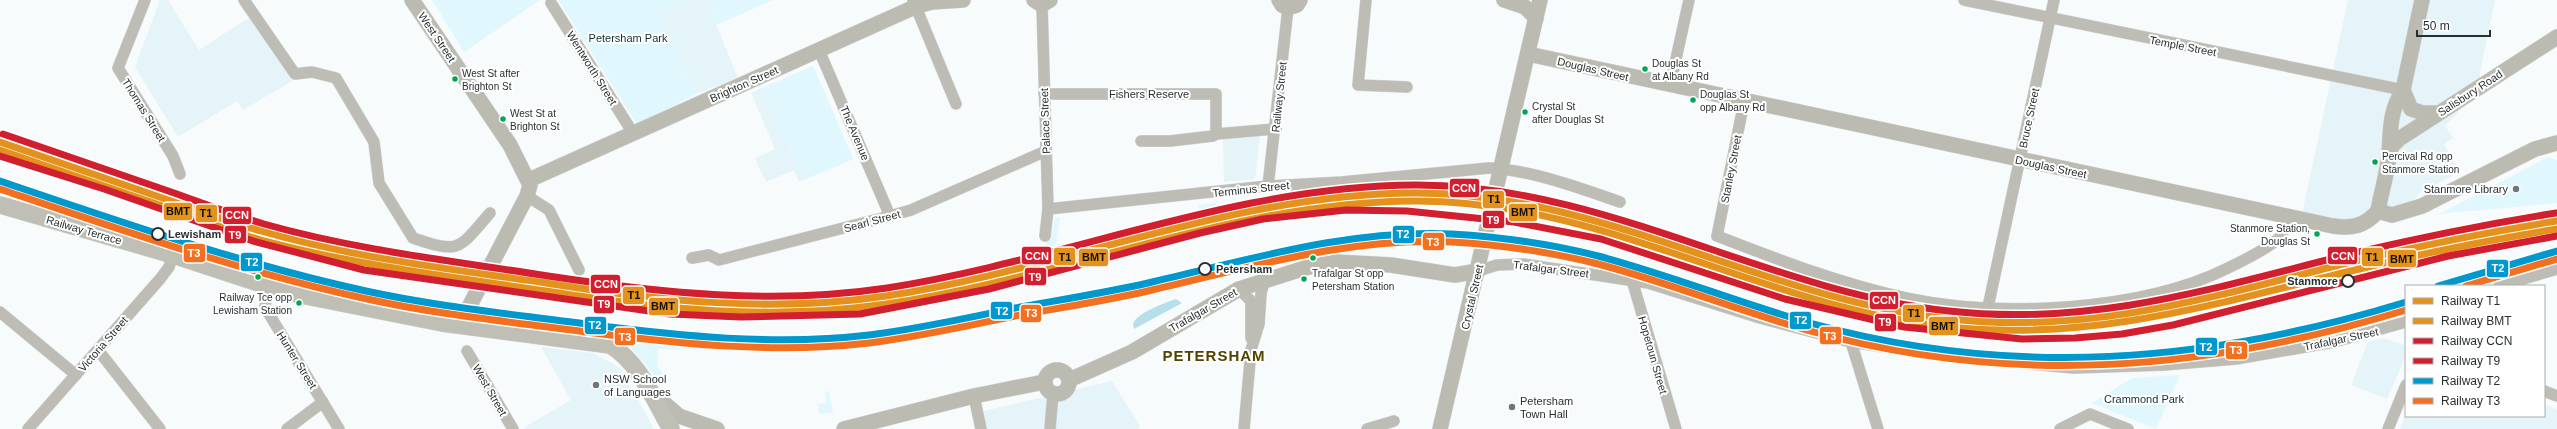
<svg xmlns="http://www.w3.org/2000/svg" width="2557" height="429" font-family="Arial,sans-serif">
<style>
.built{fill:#e4f4f9}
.green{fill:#e0f7fd}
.forest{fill:#b7dfe9}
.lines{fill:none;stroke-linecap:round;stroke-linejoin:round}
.street-casing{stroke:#d3d5d6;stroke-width:12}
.secondary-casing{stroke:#d3d5d6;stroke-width:16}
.primary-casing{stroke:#d3d5d6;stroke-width:18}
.street{stroke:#bdbdb5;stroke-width:11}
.secondary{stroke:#bcbbb1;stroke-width:15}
.primary{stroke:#bfbfb6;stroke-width:17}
.rail-1-casing{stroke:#fff;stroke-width:10}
.rail-2-casing{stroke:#fff;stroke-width:10}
.rail-3-casing{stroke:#fff;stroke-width:10}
.rail-4-casing{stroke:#fff;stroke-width:10}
.rail-5-casing{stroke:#fff;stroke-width:10}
.rail-6-casing{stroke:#fff;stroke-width:10}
.rail-1{stroke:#e4921e;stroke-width:7}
.rail-2{stroke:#e4921e;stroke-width:7}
.rail-3{stroke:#d11f2f;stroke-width:7}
.rail-4{stroke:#d11f2f;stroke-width:7}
.rail-5{stroke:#0098cd;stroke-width:7}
.rail-6{stroke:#f37021;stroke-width:7}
.bus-dot{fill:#00a651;stroke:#fff;stroke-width:1.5}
.poi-dot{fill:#707677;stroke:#fff;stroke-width:1.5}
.stop-dot{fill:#fff;stroke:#282f30;stroke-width:2}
.labels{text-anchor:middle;stroke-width:4;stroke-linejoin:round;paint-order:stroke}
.bus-label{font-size:10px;fill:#282f30;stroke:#fff;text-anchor:start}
.street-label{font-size:11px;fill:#282f30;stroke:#fff}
.park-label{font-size:11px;fill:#0e3038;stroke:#fff}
.poi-label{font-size:11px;fill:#282f30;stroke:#fff;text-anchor:start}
.stop-label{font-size:11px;font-weight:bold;fill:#282f30;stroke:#fff;text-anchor:start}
.district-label{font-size:15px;font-weight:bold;letter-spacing:1px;fill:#524400;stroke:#fff}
.line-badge{stroke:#fff;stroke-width:1.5}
.badge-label{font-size:11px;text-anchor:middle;font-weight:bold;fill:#fff}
.pale-badge-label{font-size:11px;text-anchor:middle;font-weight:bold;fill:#111}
</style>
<rect width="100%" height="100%" fill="#f7fbfc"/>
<g class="built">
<polygon points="160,0 168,0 199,50 250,17 292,81 243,110 237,101 178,137 135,67"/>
<polygon points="688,0 706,0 738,78 698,93 658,15"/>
<polygon points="2348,0 2495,0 2480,72 2480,78 2484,85 2445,126 2453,138 2444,144 2460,172 2417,194 2410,211 2368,221 2301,219"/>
<polygon points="813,66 853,159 799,182 794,170 766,182 755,158 775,149 751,93"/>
<polygon points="1260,134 1255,179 1224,182 1223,138"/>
<polygon points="2384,338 2406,346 2406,355 2387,399 2351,385 2368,342"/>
<polygon points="541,347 593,353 612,363 621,369 654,429 526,429 525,427 571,400"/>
<polygon points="1112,381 1140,426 1137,429 984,429 980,412"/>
<polygon points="2544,404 2557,410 2557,429 2400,429 2406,413 2406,416 2544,416"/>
</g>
<g class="green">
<polygon points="432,0 540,0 464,52"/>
<polygon points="558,0 688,0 659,15 698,93 637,124"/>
<polygon points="706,0 773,0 716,25"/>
<polygon points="813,66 853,159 811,177 806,166 797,170 762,88"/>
<polygon points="2548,157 2557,160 2557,203 2439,214"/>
<polygon points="1216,203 1216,208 1199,211 1198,205"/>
<polygon points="1055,218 1060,218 1056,243 1043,253 1043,258 1038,260 1040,250 1051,239"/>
<polygon points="614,332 677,342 763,345 763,351 658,349 657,366 666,378 660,382 627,343 613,335"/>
<polygon points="2180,375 2156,429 2092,403 2132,378"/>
<polygon points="829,391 833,412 819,414 818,404 826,403 825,392"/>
</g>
<path class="forest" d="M1176,299L1182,303L1134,329L1133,324C1136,313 1165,303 1176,299Z"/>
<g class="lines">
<defs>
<g id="street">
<polyline points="145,0 118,68 173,156 180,174"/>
<path d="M244,0L295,74L312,72L336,78L374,142L379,183L413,238C460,254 458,250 490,213"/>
<polyline points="913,0 956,104"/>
<polyline points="1366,0 1358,85 1407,87"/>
<polyline points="1964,0 2403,90"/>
<polyline points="551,3 633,133"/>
<polyline points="1042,5 1048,209 1045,236"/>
<polyline points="819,50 890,216"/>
<polyline points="1670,86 1689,0"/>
<polyline points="1044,94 1216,94 1216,134"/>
<path d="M1744,102L1717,236C1779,260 1841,284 1906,298C2000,318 2142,311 2228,268C2242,261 2270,248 2280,237C2285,232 2286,223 2287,216"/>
<polyline points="1141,141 1170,141 1213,136 1216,134 1276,129"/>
<polyline points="1268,186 1288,8"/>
<polyline points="527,196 549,210 579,270"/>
<path d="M1048,209L1268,186L1342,182L1489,168C1531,170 1580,188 1620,202"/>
<polyline points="692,258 709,255 719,260 890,216 911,210 1046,151"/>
<polyline points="1478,271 1497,265 1523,264 1648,283 1760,318 1851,342 1949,357 2074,368 2164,365 2236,359 2334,342 2406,322"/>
<polyline points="1632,280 1676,429"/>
<polyline points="2499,286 2557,269"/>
<polyline points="269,288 265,306 269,314 339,429"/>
<polyline points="1239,289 1251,301 1251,338"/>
<polyline points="1988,307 2054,0"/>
<polyline points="0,312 76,375"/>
<polyline points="1851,342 1878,429"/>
<polyline points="98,350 160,429"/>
<polyline points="467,351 513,429"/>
<polyline points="2544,391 2557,396"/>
<polyline points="974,396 981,429"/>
<polyline points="28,429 160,279 169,267 173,255"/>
<polyline points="287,429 323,402"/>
<polyline points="1050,429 1053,394"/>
<polyline points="1244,429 1251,350 1259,324 1261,293 1265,279"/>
<polyline points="1367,429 1394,421"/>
<polyline points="2060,429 2090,414 2128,429"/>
<polyline points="2388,429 2406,385"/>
</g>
<g id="secondary">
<polyline points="412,0 510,145 530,185 527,196 470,305 465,326"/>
<polyline points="1034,0 1042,5 1050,0"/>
<polyline points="1279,0 1282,5 1288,8 1297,5 1300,0"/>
<polyline points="1504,0 1525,7 1536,18"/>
<path d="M1528,54L2333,226C2352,229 2365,226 2378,211"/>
<polyline points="2403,90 2411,109 2423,113 2439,113"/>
<polyline points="2389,154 2392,146 2399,139 2557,37"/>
<polyline points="529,180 917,6 932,2 963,0"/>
<path d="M2378,211C2381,192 2388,172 2389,153C2391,128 2389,113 2403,90L2422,0"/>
<polyline points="2378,211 2392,215 2422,206 2535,149 2557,143"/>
<circle cx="1057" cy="382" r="12"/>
<polyline points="1069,380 1132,352 1239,289 1305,268 1336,262 1391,265 1455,275 1478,271"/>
<polyline points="657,397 679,416 717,429"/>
<polyline points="844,429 974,396 1044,382"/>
<polyline points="1440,429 1540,0"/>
</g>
<path id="primary" d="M0,205L173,255L286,292L442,323L610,345C640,363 654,400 671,429"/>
</defs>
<use href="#street" class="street-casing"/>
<use href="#secondary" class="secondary-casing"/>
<use href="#primary" class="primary-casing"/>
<use href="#street" class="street"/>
<use href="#secondary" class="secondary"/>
<use href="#primary" class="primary"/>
<defs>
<path id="rail-1" d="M0,142C58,162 116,182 174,202C203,212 232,223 261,231C354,258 451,269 546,283C659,301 772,313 886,296C1064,269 1233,194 1414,193C1602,192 1765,300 1950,319C2092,335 2215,296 2351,262C2419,246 2488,232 2557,221"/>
<path id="rail-2" d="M0,150C58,170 116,190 174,210C203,220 232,232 261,240C355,265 451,277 546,291C659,309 772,321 886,304C1064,278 1233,202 1415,201C1602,200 1765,308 1950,327C2090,342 2216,304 2351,271C2419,254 2488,240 2557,229"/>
<path id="rail-3" d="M3,134C61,154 119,174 177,194C205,204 234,215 264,224C356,250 453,261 548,276C661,293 774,305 887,288C1065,260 1234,186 1415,185C1604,184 1765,291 1949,311C2092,327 2214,288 2350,254C2418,238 2487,224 2556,213"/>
<polyline id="rail-4" points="0,156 104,189 253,241 364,270 670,314 741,317 860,314 989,289 1200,233 1263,219 1346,210 1407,211 1514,222 1601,239 1785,299 1904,327 2022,339 2075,338 2122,334 2173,325 2448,256 2557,236"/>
<g id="rail-5">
<path d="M0,181C121,222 242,264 366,291C439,307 513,314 586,324C680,336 775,346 869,335C918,329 967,318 1015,308C1059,300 1104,293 1148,283C1249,260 1347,229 1452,234C1501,237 1551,244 1598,256C1670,275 1739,303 1810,323C2013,379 2207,363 2406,302"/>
<polyline points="2438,286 2557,251"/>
</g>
<g id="rail-6">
<path d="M0,189C121,230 242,272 367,299C439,315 513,322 586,332C680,344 775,354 869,343C918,337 967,326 1015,316C1059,308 1104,301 1148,291C1249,268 1347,237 1452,242C1501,245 1551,252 1598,264C1670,283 1739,311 1810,331C2013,387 2207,371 2406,310"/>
<polyline points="2466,286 2557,259"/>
</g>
</defs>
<use href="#rail-1" class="rail-1-casing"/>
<use href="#rail-2" class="rail-2-casing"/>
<use href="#rail-3" class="rail-3-casing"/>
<use href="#rail-4" class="rail-4-casing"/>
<use href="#rail-5" class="rail-5-casing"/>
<use href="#rail-6" class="rail-6-casing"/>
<use href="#rail-1" class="rail-1"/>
<use href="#rail-2" class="rail-2"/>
<use href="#rail-3" class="rail-3"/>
<use href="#rail-4" class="rail-4"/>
<use href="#rail-5" class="rail-5"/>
<use href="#rail-6" class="rail-6"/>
</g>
<g class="bus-dot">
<circle cx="1645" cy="69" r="3.5"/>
<circle cx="455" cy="79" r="3.5"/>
<circle cx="1693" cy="100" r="3.5"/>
<circle cx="1525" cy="112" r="3.5"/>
<circle cx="503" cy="119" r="3.5"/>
<circle cx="2375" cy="162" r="3.5"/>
<circle cx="2317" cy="234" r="3.5"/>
<circle cx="1313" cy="258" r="3.5"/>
<circle cx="258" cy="277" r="3.5"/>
<circle cx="1304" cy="279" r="3.5"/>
<circle cx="299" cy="303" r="3.5"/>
</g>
<g class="poi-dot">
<circle cx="2516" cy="189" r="4"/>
<circle cx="596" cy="385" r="4"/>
<circle cx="1512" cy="407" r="4"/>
</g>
<g class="stop-dot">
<circle cx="158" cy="234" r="6"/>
<circle cx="1205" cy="269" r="6"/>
<circle cx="2348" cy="281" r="6"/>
</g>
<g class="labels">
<g class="bus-label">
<text x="1652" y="67">Douglas St<tspan x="1652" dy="13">at Albany Rd</tspan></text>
<text x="462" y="77">West St after<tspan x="462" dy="13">Brighton St</tspan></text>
<text x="1700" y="98">Douglas St<tspan x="1700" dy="13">opp Albany Rd</tspan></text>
<text x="1532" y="110">Crystal St<tspan x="1532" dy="13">after Douglas St</tspan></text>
<text x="510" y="117">West St at<tspan x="510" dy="13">Brighton St</tspan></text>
<text x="2382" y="160">Percival Rd opp<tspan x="2382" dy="13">Stanmore Station</tspan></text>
<text x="2310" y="232" text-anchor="end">Stanmore Station,<tspan x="2310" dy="13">Douglas St</tspan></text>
<text x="1312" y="277">Trafalgar St opp<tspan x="1312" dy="13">Petersham Station</tspan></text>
<text x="292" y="301" text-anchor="end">Railway Tce opp<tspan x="292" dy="13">Lewisham Station</tspan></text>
</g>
<g class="street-label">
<text transform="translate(437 37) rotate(56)" y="4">West Street</text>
<text transform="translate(2183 46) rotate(11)" y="4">Temple Street</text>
<text transform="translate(592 68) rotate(58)" y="4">Wentworth Street</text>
<text transform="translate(1593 69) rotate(13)" y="4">Douglas Street</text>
<text transform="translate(744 84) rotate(-24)" y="4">Brighton Street</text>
<text transform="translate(2470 93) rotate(-33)" y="4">Salisbury Road</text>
<text x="1149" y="98">Fishers Reserve</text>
<text transform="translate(1279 97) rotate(-84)" y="4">Railway Street</text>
<text transform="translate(144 110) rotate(58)" y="4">Thomas Street</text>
<text transform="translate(2029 118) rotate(-78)" y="4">Bruce Street</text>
<text transform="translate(1045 121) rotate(-92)" y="4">Palace Street</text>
<text transform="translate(855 133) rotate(67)" y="4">The Avenue</text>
<text transform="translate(2051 167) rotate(12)" y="4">Douglas Street</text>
<text transform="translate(1731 169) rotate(-79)" y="4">Stanley Street</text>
<text transform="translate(1251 189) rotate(-6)" y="4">Terminus Street</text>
<text transform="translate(872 221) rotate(-15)" y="4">Searl Street</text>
<text transform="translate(84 230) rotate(16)" y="4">Railway Terrace</text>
<text transform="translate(1551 269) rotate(7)" y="4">Trafalgar Street</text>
<text transform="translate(1472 297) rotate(-77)" y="4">Crystal Street</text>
<text transform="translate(1203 310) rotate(-30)" y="4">Trafalgar Street</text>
<text transform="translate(2341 339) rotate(-12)" y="4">Trafalgar Street</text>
<text transform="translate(103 344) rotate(-49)" y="4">Victoria Street</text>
<text transform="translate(1653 355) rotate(74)" y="4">Hopetoun Street</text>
<text transform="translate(297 360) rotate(58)" y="4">Hunter Street</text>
<text transform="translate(490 390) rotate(60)" y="4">West Street</text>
</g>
<g class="park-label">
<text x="628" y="42">Petersham Park</text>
<text x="2144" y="403">Crammond Park</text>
</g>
<g class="poi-label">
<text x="2508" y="193" text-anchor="end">Stanmore Library</text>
<text x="604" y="383">NSW School<tspan x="604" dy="13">of Languages</tspan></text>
<text x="1520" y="405">Petersham<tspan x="1520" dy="13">Town Hall</tspan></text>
</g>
<g class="stop-label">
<text x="168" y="238">Lewisham</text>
<text x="1216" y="273">Petersham</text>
<text x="2338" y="285" text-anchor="end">Stanmore</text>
</g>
<g class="district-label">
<text x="1214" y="361">PETERSHAM</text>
</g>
</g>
<g class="line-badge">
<rect x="1449" y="178" width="31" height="20" rx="4" fill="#d11f2f"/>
<rect x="1482" y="190" width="23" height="19" rx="4" fill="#e4921e"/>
<rect x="163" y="202" width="30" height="19" rx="4" fill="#e4921e"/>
<rect x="1508" y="203" width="30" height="19" rx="4" fill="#e4921e"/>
<rect x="195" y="204" width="23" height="19" rx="4" fill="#e4921e"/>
<rect x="222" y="206" width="30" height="19" rx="4" fill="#d11f2f"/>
<rect x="1482" y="210" width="23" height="19" rx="4" fill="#d11f2f"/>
<rect x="1392" y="225" width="23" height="19" rx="4" fill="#0098cd"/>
<rect x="224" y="225" width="23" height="19" rx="4" fill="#d11f2f"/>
<rect x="1422" y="232" width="23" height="19" rx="4" fill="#f37021"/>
<rect x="183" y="243" width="23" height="20" rx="4" fill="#f37021"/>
<rect x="1021" y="246" width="31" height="19" rx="4" fill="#d11f2f"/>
<rect x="2327" y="246" width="31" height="19" rx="4" fill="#d11f2f"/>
<rect x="1053" y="247" width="23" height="19" rx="4" fill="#e4921e"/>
<rect x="2361" y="247" width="23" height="20" rx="4" fill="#e4921e"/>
<rect x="1078" y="248" width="31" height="19" rx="4" fill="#e4921e"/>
<rect x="2387" y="249" width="30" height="19" rx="4" fill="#e4921e"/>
<rect x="240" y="252" width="23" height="20" rx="4" fill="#0098cd"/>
<rect x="2486" y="259" width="23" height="19" rx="4" fill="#0098cd"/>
<rect x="1024" y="267" width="23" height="19" rx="4" fill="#d11f2f"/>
<rect x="590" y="274" width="31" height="20" rx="4" fill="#d11f2f"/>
<rect x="622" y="286" width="23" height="19" rx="4" fill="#e4921e"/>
<rect x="1869" y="291" width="30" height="19" rx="4" fill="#d11f2f"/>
<rect x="593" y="295" width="22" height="19" rx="4" fill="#d11f2f"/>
<rect x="648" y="297" width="31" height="19" rx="4" fill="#e4921e"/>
<rect x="990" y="301" width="23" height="19" rx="4" fill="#0098cd"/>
<rect x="1020" y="304" width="22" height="19" rx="4" fill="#f37021"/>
<rect x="1902" y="304" width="23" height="19" rx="4" fill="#e4921e"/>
<rect x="1789" y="311" width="23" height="19" rx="4" fill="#0098cd"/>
<rect x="1874" y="313" width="23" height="19" rx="4" fill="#d11f2f"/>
<rect x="584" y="316" width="23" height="19" rx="4" fill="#0098cd"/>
<rect x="1928" y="316" width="31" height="20" rx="4" fill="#e4921e"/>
<rect x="1819" y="326" width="23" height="19" rx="4" fill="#f37021"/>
<rect x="614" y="327" width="22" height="19" rx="4" fill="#f37021"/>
<rect x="2195" y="337" width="23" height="19" rx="4" fill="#0098cd"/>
<rect x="2225" y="341" width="23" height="19" rx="4" fill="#f37021"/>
</g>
<g class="badge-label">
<text x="1464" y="192">CCN</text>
<text x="237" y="219">CCN</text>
<text x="1493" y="224">T9</text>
<text x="1403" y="238">T2</text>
<text x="235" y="239">T9</text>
<text x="1433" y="246">T3</text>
<text x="194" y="257">T3</text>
<text x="1037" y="260">CCN</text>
<text x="2343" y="260">CCN</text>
<text x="252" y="266">T2</text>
<text x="2498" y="272">T2</text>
<text x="1035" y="281">T9</text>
<text x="606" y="288">CCN</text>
<text x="1884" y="304">CCN</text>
<text x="604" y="308">T9</text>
<text x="1002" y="315">T2</text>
<text x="1031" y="317">T3</text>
<text x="1801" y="324">T2</text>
<text x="1885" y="326">T9</text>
<text x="595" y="329">T2</text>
<text x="1830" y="340">T3</text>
<text x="625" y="341">T3</text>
<text x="2206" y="351">T2</text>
<text x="2236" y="354">T3</text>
</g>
<g class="pale-badge-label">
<text x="1494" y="203">T1</text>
<text x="178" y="215">BMT</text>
<text x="1523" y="216">BMT</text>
<text x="206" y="217">T1</text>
<text x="1065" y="261">T1</text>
<text x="2372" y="261">T1</text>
<text x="1094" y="261">BMT</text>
<text x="2402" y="263">BMT</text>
<text x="634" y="299">T1</text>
<text x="663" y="310">BMT</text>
<text x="1914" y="317">T1</text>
<text x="1943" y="330">BMT</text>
</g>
<rect x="2405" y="285" width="140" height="132" fill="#ffffff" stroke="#a9acac"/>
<rect x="2413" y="298" width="20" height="6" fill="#e4921e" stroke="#a9acac"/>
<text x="2441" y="305" font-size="12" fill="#282f30">Railway T1</text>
<rect x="2413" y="318" width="20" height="6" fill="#e4921e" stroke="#a9acac"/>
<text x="2441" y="325" font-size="12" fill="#282f30">Railway BMT</text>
<rect x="2413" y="338" width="20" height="6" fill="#d11f2f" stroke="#a9acac"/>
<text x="2441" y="345" font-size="12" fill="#282f30">Railway CCN</text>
<rect x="2413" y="358" width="20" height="6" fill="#d11f2f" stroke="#a9acac"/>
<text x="2441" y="365" font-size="12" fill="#282f30">Railway T9</text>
<rect x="2413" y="378" width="20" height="6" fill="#0098cd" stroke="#a9acac"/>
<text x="2441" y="385" font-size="12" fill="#282f30">Railway T2</text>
<rect x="2413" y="398" width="20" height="6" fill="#f37021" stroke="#a9acac"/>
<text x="2441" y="405" font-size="12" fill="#282f30">Railway T3</text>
<path d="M2417 30v6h73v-6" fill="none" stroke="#282f30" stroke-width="2"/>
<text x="2423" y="30" font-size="12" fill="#282f30" stroke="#ffffff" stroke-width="3" paint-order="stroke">50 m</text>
</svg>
